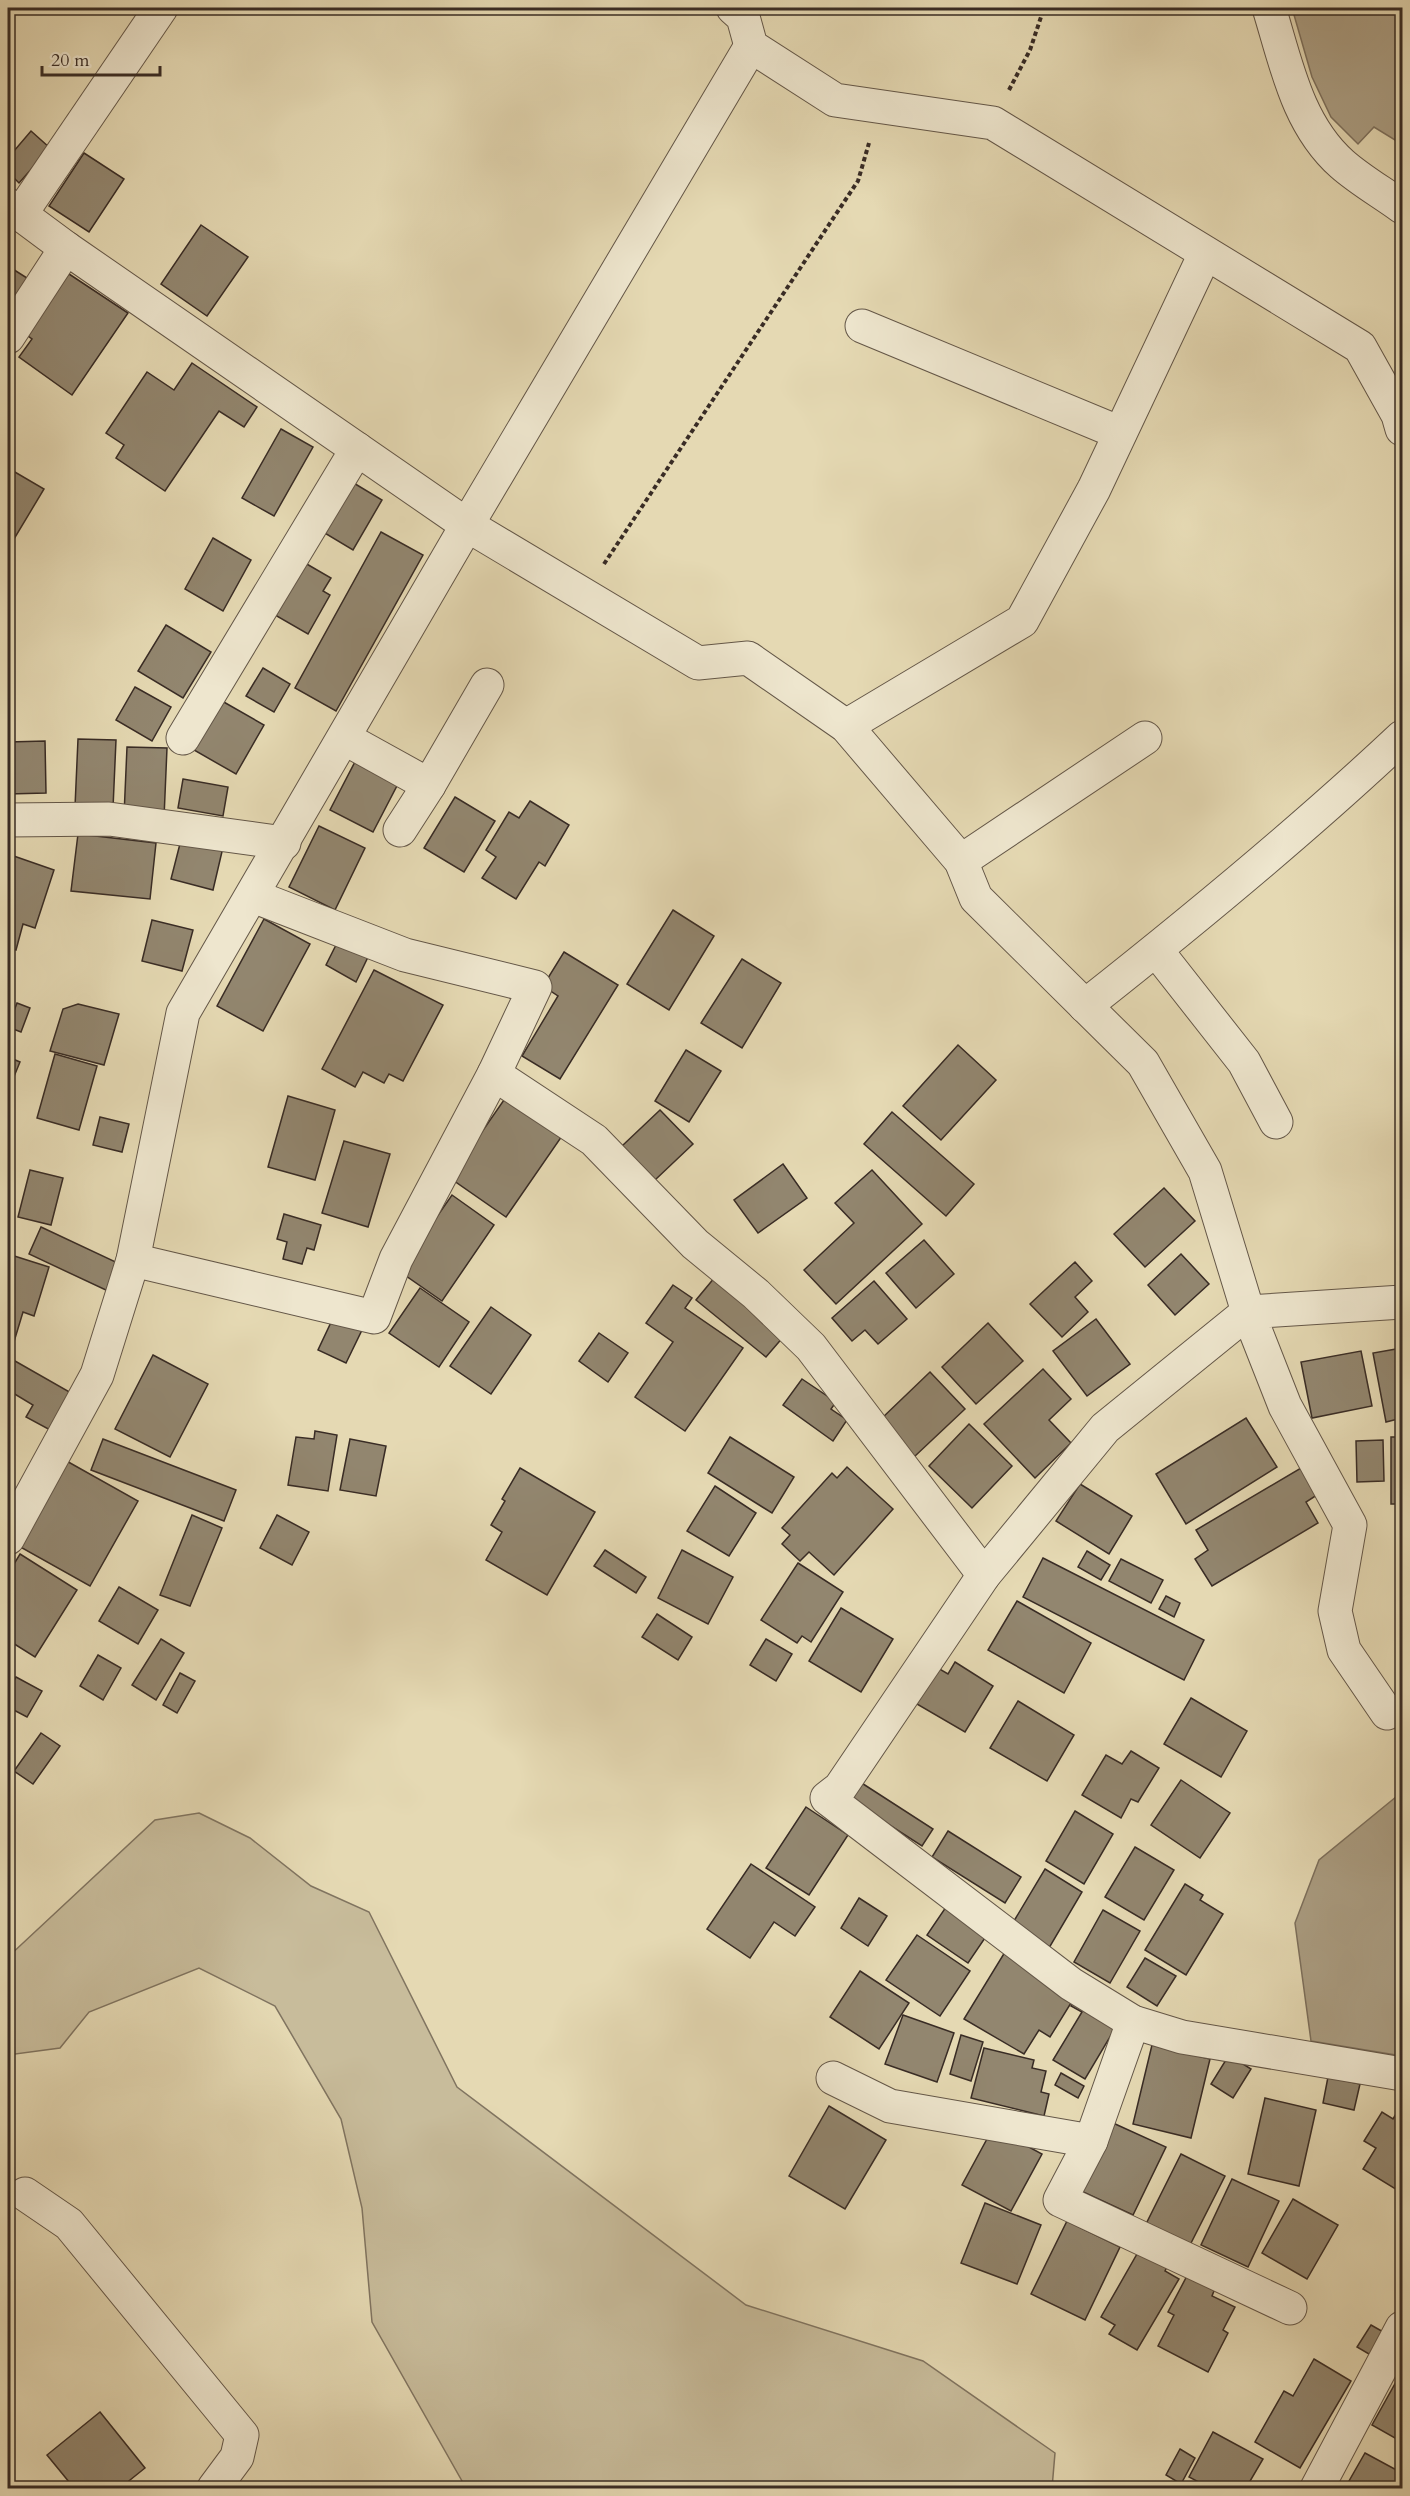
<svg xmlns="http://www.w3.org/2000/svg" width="1410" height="2496" font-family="Cardo,serif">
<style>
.green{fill:#c8bc9b;stroke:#807460;stroke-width:1.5}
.water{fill:#ab9e83;stroke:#7d705d;stroke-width:1.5}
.building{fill:#92866f;stroke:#392c25;stroke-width:1.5}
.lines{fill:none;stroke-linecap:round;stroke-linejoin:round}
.minor-casing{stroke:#645748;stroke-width:35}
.tertiary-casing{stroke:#645748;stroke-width:35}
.path{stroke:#392c25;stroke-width:4;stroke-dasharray:4.5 3;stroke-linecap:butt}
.minor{stroke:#eee6ce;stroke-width:33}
.tertiary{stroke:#eee6ce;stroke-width:33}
</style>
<rect width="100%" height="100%" fill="#e5d9b3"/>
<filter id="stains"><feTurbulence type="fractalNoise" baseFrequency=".00333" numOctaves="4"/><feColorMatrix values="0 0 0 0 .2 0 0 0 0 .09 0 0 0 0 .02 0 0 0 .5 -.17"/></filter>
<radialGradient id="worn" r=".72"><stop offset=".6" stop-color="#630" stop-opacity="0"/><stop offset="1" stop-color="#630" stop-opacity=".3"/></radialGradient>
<polygon class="green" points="199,1813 250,1838 311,1886 369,1912 457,2087 746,2305 923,2361 1055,2453 1052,2488 466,2488 372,2322 362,2208 341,2119 275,2006 199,1968 89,2012 60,2048 8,2055 8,1957 155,1820"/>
<g class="water">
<polygon points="1292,8 1402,8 1402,131 1395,140 1374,127 1358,144 1331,117 1312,77"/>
<polygon points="1402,1792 1402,2056 1311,2041 1295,1923 1319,1860"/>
</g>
<g class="building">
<polygon points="31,131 50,148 19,183 8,172 8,158"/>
<polygon points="84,153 124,179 89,232 49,206"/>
<polygon points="201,225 248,257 207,316 161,284"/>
<polygon points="8,266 27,278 8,311"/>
<polygon points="63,270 128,313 72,395 19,357 32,339 21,331"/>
<polygon points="192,363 257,407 244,427 219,411 165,491 116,458 124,445 106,433 147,372 174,390"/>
<polygon points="281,429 313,447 274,516 242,498"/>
<polygon points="8,468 44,489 8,549"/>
<polygon points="352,482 382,500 353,550 323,532"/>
<polygon points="381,532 423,555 336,711 295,688"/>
<polygon points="213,538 251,560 223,611 185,589"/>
<polygon points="305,563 331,578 323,591 330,595 308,634 275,615"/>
<polygon points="166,625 211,652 183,698 138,671"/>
<polygon points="263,668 290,684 274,712 246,696"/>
<polygon points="135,687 171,707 152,741 116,720"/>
<polygon points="222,701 264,725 236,774 194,750"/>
<polygon points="78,739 116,740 113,808 75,807"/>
<polygon points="45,741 46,793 8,794 8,742"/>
<polygon points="127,747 167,748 164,818 124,816"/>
<polygon points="358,756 401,778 373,832 330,810"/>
<polygon points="183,779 228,787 223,816 178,808"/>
<polygon points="455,797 495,821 464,872 424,848"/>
<polygon points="530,801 569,825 545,866 539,862 516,899 482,878 496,857 486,850 509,812 519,818"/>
<polygon points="319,826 365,848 335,910 289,887"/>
<polygon points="183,832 224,843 213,890 171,879"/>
<polygon points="78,834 156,843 150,899 71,891"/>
<polygon points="8,854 54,870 35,928 23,924 16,950 8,947"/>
<polygon points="673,910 714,936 669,1010 627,984"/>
<polygon points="264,919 310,944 263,1031 217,1006"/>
<polygon points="152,920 193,930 182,971 142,961"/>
<polygon points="338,941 368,957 356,982 326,965"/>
<polygon points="564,952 618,985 560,1079 522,1056 558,996 543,986"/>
<polygon points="742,959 781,983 742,1048 701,1023"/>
<polygon points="374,970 443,1005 403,1081 389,1074 384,1083 363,1072 355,1087 322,1069"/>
<polygon points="17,1003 30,1008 21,1032 8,1027"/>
<polygon points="78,1004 119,1014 104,1065 50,1051 63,1009"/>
<polygon points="958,1045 996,1080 941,1140 903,1106"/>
<polygon points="686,1050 721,1071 689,1122 655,1101"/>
<polygon points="55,1054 97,1066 79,1130 37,1118"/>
<polygon points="8,1057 20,1062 8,1091"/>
<polygon points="288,1096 335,1110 315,1180 268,1167"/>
<polygon points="506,1097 562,1136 506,1217 450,1178"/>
<polygon points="660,1110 693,1144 655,1180 622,1146"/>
<polygon points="892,1112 974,1184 946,1216 864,1144"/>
<polygon points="100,1117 129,1124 122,1152 93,1145"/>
<polygon points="344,1141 390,1154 368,1227 322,1213"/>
<polygon points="783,1164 807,1198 758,1233 734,1200"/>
<polygon points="30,1170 63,1178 51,1225 18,1217"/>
<polygon points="872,1170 922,1224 836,1304 804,1270 854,1223 835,1203"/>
<polygon points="1164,1188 1195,1221 1145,1267 1114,1234"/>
<polygon points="452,1195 494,1225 442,1301 399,1271"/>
<polygon points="284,1214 321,1225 314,1250 307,1248 302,1264 283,1259 287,1242 277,1239"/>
<polygon points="41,1227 120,1264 108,1291 29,1254"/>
<polygon points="924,1240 954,1274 916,1308 886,1273"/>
<polygon points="8,1254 49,1267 34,1316 23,1312 13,1345 8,1343"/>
<polygon points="1181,1254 1209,1284 1175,1315 1148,1285"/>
<polygon points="1075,1262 1092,1281 1075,1297 1088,1312 1062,1337 1030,1304"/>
<polygon points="720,1271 790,1329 766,1357 696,1300"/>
<polygon points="874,1281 907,1319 878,1344 865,1330 852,1341 832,1318"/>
<polygon points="673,1285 692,1298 685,1308 743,1348 685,1431 635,1397 673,1342 646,1323"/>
<polygon points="420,1288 469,1322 439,1367 389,1333"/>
<polygon points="491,1307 531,1335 491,1394 450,1366"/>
<polygon points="334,1316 362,1330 346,1363 318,1350"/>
<polygon points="1096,1319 1130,1364 1087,1396 1053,1351"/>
<polygon points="988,1323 1023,1361 976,1404 942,1367"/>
<polygon points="599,1333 628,1353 608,1382 579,1361"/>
<polygon points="1402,1348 1402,1418 1386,1422 1373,1353"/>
<polygon points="1361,1351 1372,1406 1312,1418 1301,1362"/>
<polygon points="153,1355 208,1384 170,1457 115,1429"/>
<polygon points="8,1357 73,1394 52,1431 26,1417 33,1405 8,1390"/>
<polygon points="1043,1369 1071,1399 1049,1420 1071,1443 1035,1478 984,1424"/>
<polygon points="930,1372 965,1409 914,1457 880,1420"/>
<polygon points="802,1379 836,1402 831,1409 847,1420 833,1441 783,1405"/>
<polygon points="1246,1418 1277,1467 1186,1524 1156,1474"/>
<polygon points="969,1424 1012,1466 972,1508 929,1466"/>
<polygon points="315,1431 337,1435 328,1491 288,1485 296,1437 314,1439"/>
<polygon points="730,1437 794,1477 772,1513 708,1473"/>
<rect x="1391" y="1437" width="11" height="67"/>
<polygon points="103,1439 236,1490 224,1521 91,1470"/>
<polygon points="350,1439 386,1446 376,1496 340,1490"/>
<polygon points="1383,1440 1384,1481 1357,1482 1356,1441"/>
<polygon points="63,1459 138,1501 90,1586 15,1544"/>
<polygon points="847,1467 893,1509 834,1575 809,1552 800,1561 782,1544 790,1535 782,1528 832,1473 837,1478"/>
<polygon points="520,1468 595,1512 547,1595 486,1560 502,1532 491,1525 505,1501 502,1499"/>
<polygon points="1301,1468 1317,1495 1306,1502 1318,1523 1212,1586 1195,1559 1208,1550 1196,1530"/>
<polygon points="1080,1484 1132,1516 1109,1554 1056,1521"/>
<polygon points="715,1486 756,1513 729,1556 687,1531"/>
<polygon points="192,1515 222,1528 190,1606 160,1595"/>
<polygon points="277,1515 309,1532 292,1565 260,1548"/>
<polygon points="605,1550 646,1577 636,1593 594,1566"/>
<polygon points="682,1550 733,1577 708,1624 658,1598"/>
<polygon points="1087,1551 1110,1565 1101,1580 1078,1567"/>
<polygon points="20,1554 77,1590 35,1657 8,1640 8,1574"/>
<polygon points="1043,1558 1204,1640 1184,1680 1023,1597"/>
<polygon points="1121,1559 1163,1580 1151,1603 1109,1581"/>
<polygon points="798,1563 843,1592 811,1642 802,1636 797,1643 761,1620"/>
<polygon points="119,1587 158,1610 138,1644 99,1621"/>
<polygon points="1166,1596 1180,1603 1174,1617 1159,1609"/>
<polygon points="1017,1601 1091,1643 1064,1693 988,1650"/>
<polygon points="841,1608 893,1639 861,1692 809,1661"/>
<polygon points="657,1614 692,1637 678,1660 642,1637"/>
<polygon points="161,1639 184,1653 156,1700 132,1685"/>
<polygon points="766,1639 792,1654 776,1681 750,1665"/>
<polygon points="98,1655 121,1668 103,1700 80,1686"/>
<polygon points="955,1662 993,1686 965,1732 910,1700 931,1664 948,1674"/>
<polygon points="180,1673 195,1681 177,1713 163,1705"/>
<polygon points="16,1677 42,1691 27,1717 8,1707 8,1692"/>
<polygon points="1191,1698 1247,1731 1221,1777 1164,1744"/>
<polygon points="1018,1701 1074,1735 1047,1781 990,1748"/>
<polygon points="41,1733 60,1746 33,1784 14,1771"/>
<polygon points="1131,1751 1159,1768 1138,1802 1131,1799 1121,1818 1082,1795 1106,1755 1122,1764"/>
<polygon points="857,1780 933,1829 922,1846 846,1797"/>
<polygon points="1181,1780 1230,1813 1200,1858 1151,1825"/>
<polygon points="806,1807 848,1835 809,1895 766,1868"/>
<polygon points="1075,1811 1113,1834 1084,1884 1046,1861"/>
<polygon points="948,1831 1021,1877 1005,1903 932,1857"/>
<polygon points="1135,1847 1174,1870 1144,1920 1105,1897"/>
<polygon points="751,1864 815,1907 795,1936 774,1922 750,1958 707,1929"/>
<polygon points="1045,1869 1082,1892 1049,1948 1011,1926"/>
<polygon points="1185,1884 1203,1895 1200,1900 1223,1914 1186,1975 1145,1950"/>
<polygon points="859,1898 887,1916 868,1946 841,1928"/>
<polygon points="946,1907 987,1935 968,1963 927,1935"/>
<polygon points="1103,1910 1140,1931 1110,1983 1074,1962"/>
<polygon points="917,1935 970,1971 940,2016 886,1980"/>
<polygon points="1008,1947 1079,1990 1050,2037 1039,2030 1024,2054 964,2019"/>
<polygon points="1145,1958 1176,1976 1157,2006 1127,1987"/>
<polygon points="860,1971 909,2003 879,2049 830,2017"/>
<polygon points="1078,1994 1120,2020 1085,2079 1053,2060 1082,2012 1071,2006"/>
<polygon points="903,2015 954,2033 937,2082 885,2064"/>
<polygon points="961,2035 983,2042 971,2081 950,2074"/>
<polygon points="1152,2045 1210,2059 1191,2138 1133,2124"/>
<polygon points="984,2048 1034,2060 1032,2068 1046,2071 1041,2092 1049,2094 1044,2116 971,2098"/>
<polygon points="1229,2055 1251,2069 1233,2098 1211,2084"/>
<polygon points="1061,2073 1084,2086 1078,2098 1055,2085"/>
<polygon points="1328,2077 1360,2084 1354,2110 1323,2103"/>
<polygon points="1265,2098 1316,2110 1299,2186 1248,2174"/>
<polygon points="1402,2104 1402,2193 1363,2169 1376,2148 1364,2141 1382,2112 1393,2119"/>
<polygon points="829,2106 886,2140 845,2209 789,2176"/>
<polygon points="1113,2123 1166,2147 1133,2215 1081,2191"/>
<polygon points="993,2128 1042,2154 1011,2211 962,2185"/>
<polygon points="1181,2154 1225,2176 1190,2245 1146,2224"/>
<polygon points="1232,2179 1279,2201 1248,2267 1201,2245"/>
<polygon points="1293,2199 1338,2225 1307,2279 1262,2253"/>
<polygon points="985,2203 1041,2225 1017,2284 961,2263"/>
<polygon points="1067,2221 1120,2247 1085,2320 1031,2294"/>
<polygon points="1141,2247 1169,2263 1165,2271 1179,2279 1137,2350 1109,2334 1115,2325 1101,2317"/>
<polygon points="1189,2272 1216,2286 1212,2296 1235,2307 1223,2330 1228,2333 1208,2372 1158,2346 1174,2315 1168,2312"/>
<polygon points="1371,2325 1387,2334 1374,2357 1357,2347"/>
<polygon points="1314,2359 1351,2381 1300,2468 1255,2442 1284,2391 1293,2396"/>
<polygon points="1401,2373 1402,2374 1402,2442 1372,2425"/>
<polygon points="100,2412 145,2468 120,2488 74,2488 47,2455"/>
<polygon points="1213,2432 1263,2459 1246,2488 1210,2488 1189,2477"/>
<polygon points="1180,2449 1195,2458 1181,2484 1166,2475"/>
<polygon points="1365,2453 1402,2473 1402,2488 1345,2488"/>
</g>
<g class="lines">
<defs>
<g id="minor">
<polyline points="733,8 743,17 751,46 835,100 993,123 1360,347 1398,415 1402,429"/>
<polyline points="8,205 66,248 467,525 698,663 748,658 846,726 961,861 976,898 1143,1063 1205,1171 1248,1312 1105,1428 984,1575 840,1788 827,1798 1071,1984 1133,2022 1182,2037 1402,2074"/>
<polyline points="20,215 161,8"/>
<polyline points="862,326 1120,433"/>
<polyline points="8,337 66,248"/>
<polyline points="846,726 1022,621 1094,489 1205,254"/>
<polyline points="183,738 357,449"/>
<polyline points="344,738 429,785 400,830"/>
<polyline points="429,785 487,685"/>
<polyline points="8,820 109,819 284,843"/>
<polyline points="961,861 1145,738"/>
<polyline points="253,896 405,955 535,987 494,1074 594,1140 695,1244 756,1294 811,1347 984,1575"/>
<polyline points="1156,950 1244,1062 1276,1122"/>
<path d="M1085,1006C1194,920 1301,832 1402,737"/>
<polyline points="133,1260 374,1317 396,1259 494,1074"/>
<polyline points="8,1538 97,1375 133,1260 183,1013 467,525 751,46"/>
<polyline points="1387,1713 1344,1650 1335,1611 1350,1525 1285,1406 1248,1312 1402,1302"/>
<polyline points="1133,2022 1091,2141 1060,2200 1290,2308"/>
<polyline points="833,2078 890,2106 1091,2141"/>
<polyline points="25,2194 69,2224 242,2435 237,2457 214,2488"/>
<polyline points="1317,2488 1402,2328"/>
</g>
<path id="tertiary" d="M1269,8C1286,63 1297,124 1342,164C1360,180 1383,193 1402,207"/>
</defs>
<use href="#minor" class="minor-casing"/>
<use href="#tertiary" class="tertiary-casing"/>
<g class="path">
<polyline points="1009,90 1030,50 1044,8"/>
<polyline points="604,564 858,181 869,143"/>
</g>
<use href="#minor" class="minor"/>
<use href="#tertiary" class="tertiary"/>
</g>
<rect width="1410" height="2496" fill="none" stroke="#e5d9b3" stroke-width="30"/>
<rect x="9" y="9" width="1392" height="2478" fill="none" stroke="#392c25" stroke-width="3"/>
<rect x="15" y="15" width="1380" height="2466" fill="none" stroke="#392c25" stroke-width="1.5"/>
<path d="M42 66v9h118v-9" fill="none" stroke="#392c25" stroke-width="3"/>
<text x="51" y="66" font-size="18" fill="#392c25" stroke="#eee6ce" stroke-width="4.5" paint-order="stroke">20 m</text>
<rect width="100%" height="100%" filter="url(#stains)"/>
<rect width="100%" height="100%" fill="url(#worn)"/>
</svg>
